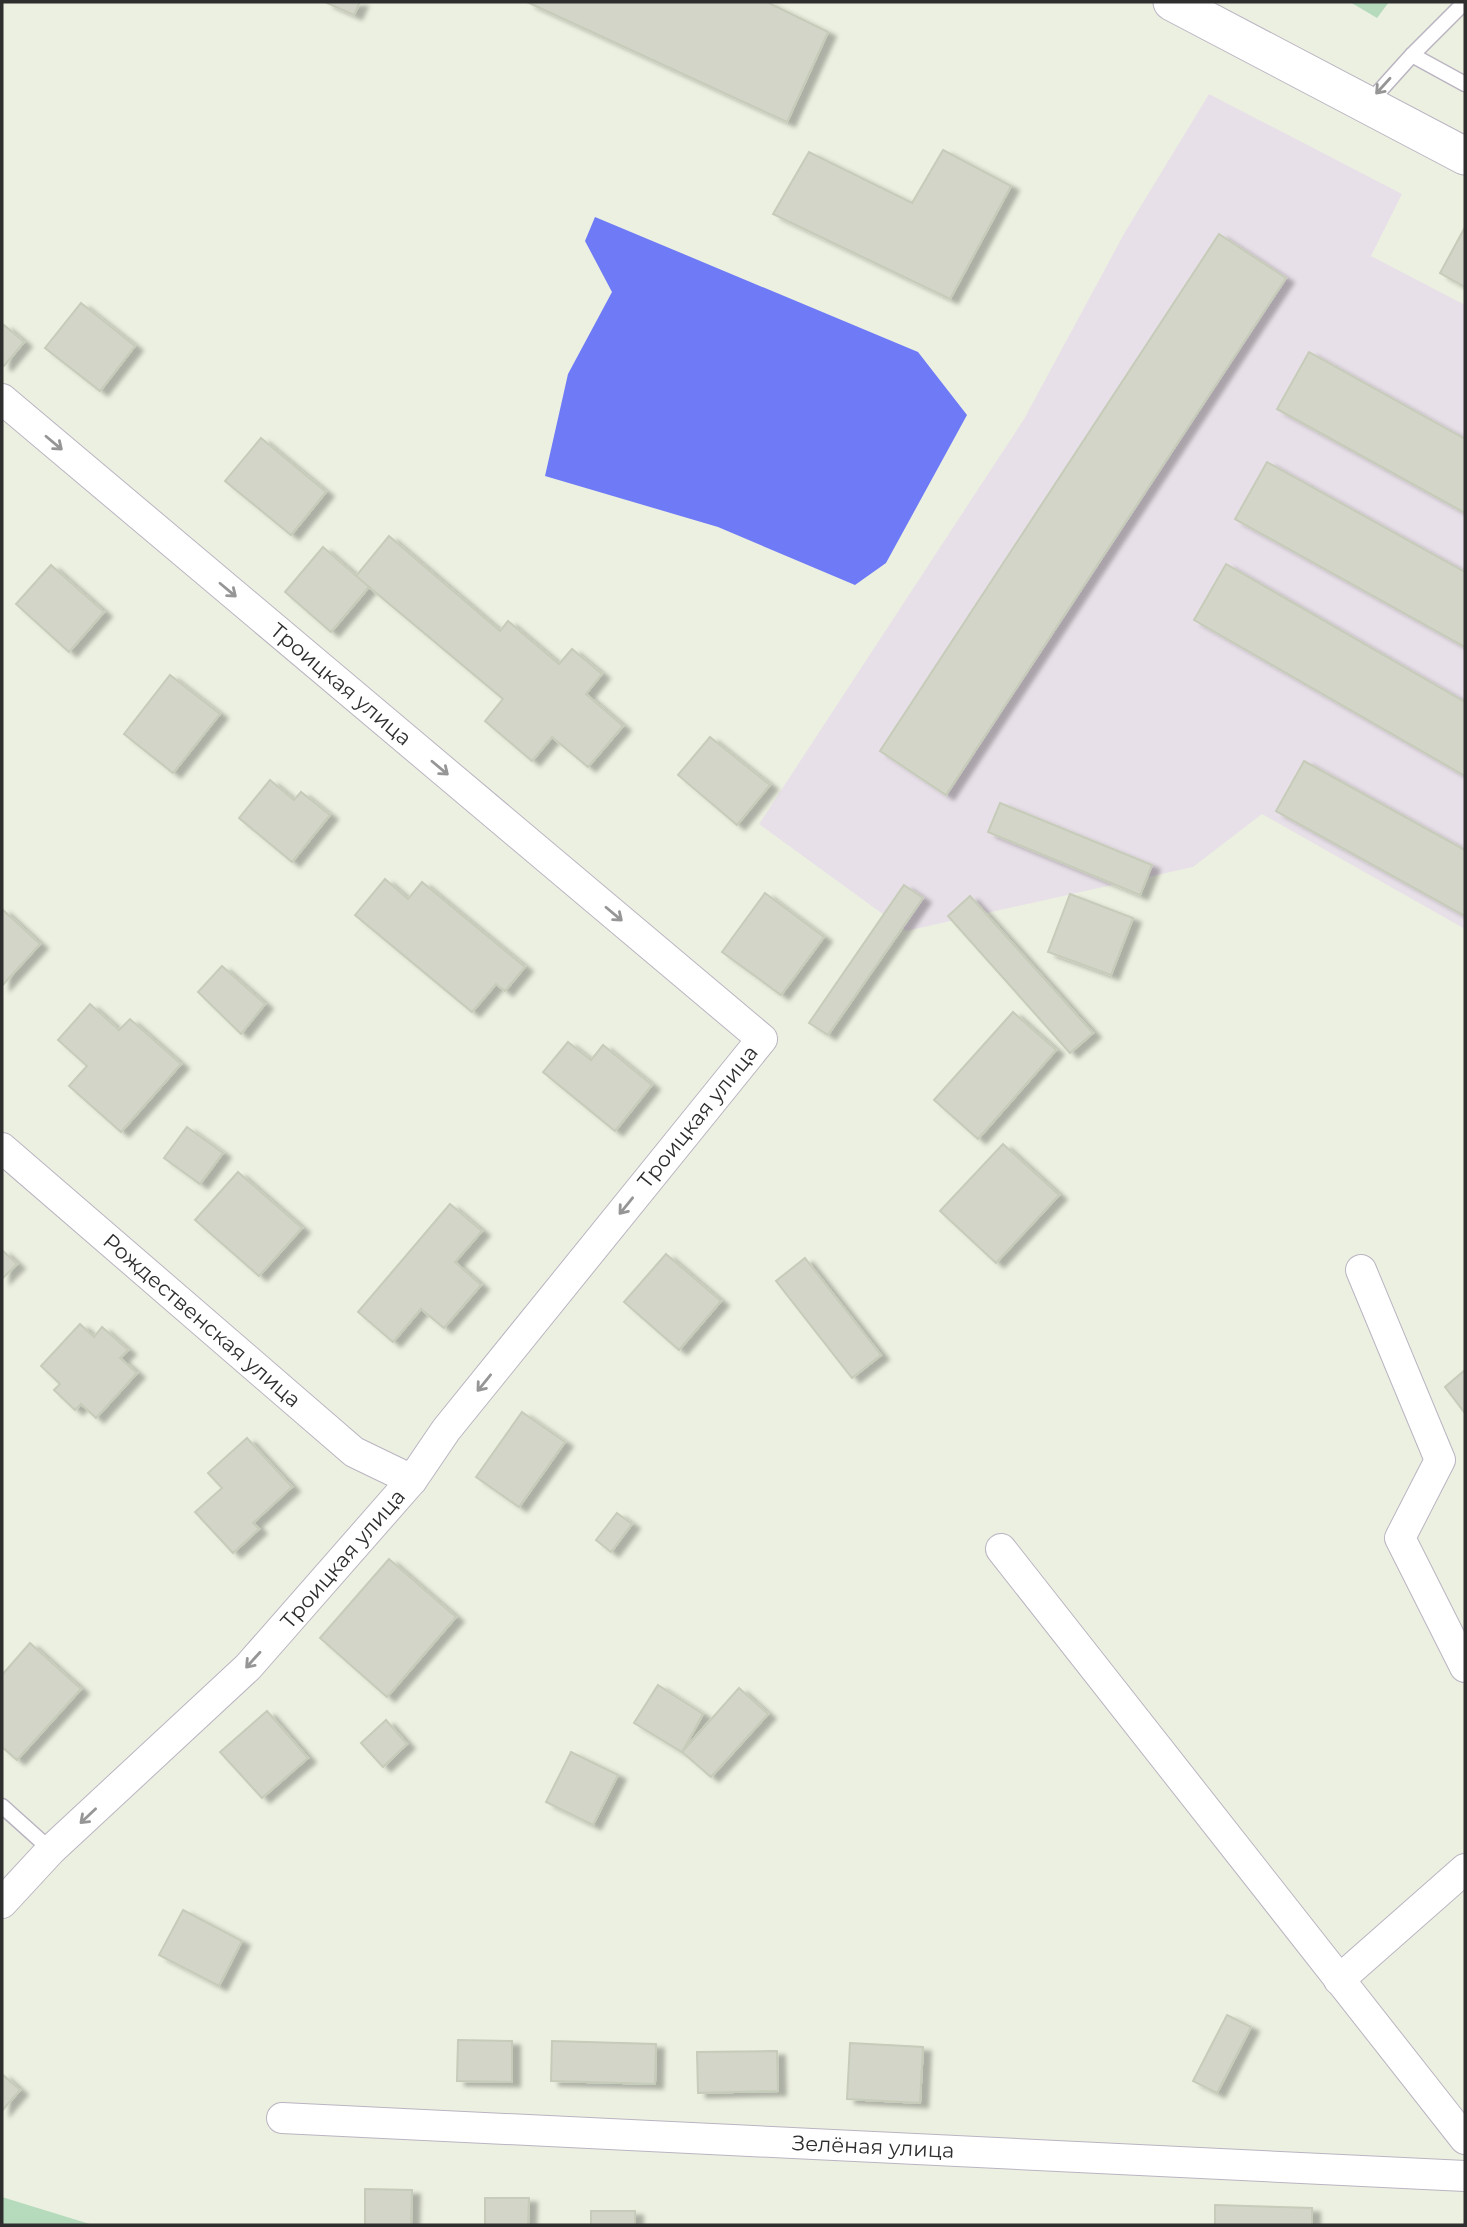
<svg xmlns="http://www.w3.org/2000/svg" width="1467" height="2227" font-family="Montserrat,sans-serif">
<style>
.industrial{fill:#e8e0e8}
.cemetery{fill:#b6dbbc}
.water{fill:#6e7af6}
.building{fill:#d2d5c8;stroke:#c6ccb9;stroke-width:2;filter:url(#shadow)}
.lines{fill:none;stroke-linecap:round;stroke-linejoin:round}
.service-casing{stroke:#bab4c2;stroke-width:17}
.minor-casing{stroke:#bab4c2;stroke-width:32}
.tertiary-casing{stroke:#bab4c2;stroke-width:39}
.service{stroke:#fff;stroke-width:14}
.minor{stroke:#fff;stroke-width:30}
.tertiary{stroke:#fff;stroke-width:37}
.oneway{stroke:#969696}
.labels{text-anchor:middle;stroke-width:5;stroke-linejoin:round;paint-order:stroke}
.street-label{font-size:21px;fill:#2e2e2e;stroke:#fff}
</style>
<defs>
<filter id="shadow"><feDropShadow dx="8" dy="4.5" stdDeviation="2" flood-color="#0004"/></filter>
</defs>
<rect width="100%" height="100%" fill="#ecf0e0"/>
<polygon class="industrial" points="1209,94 1402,194 1371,256 1465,305 1465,929 1262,814 1193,867 906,931 759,824 1024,419 1125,232"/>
<g class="cemetery">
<polygon points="1350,2 1389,2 1377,18"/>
<polygon points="2,2197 93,2225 2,2225"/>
</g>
<polygon class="water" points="595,217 918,352 967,415 886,563 855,585 718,527 545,476 568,374 612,292 585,241"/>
<g class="building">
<polygon points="325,2 360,2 354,15"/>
<polygon points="527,2 767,2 828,32 787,122"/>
<polygon points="943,150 1011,186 950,299 773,214 809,152 912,203"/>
<polygon points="1464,229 1465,230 1465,287 1440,273"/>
<polygon points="1219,234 1286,278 946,795 880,751"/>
<polygon points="81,303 135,346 100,391 45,348"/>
<polygon points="4,325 24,342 4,366 2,365 2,328"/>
<polygon points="1309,352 1465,439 1465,513 1277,409"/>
<polygon points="261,438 326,492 291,535 225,481"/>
<polygon points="1267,462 1465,572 1465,647 1235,519"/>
<polygon points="389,536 500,631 508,621 559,664 572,649 602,674 586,694 623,726 588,767 552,737 532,761 485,721 503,699 356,576"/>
<polygon points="323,547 369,587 331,632 285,592"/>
<polygon points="1226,564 1465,702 1465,776 1194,620"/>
<polygon points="51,565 104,612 69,652 16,604"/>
<polygon points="170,675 220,714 173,773 124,734"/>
<polygon points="710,737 770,785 737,825 678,775"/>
<polygon points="1304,761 1465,850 1465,916 1276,811"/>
<polygon points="270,780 294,800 301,792 330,815 292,862 239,818"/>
<polygon points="1000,803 1152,865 1140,895 988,832"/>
<polygon points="385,879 408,899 422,882 525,967 505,991 496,984 472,1012 355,915"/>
<polygon points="904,885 923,898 828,1035 809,1023"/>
<polygon points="765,893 824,937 781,995 722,952"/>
<polygon points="1070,894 1133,918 1111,975 1048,952"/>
<polygon points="970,896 1093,1033 1070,1053 948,916"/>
<polygon points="2,909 40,944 2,986"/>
<polygon points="222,966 265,1004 241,1034 198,992"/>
<polygon points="90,1004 119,1030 130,1019 181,1064 121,1132 69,1086 87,1066 58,1040"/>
<polygon points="1013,1012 1056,1050 978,1139 934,1100"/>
<polygon points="568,1042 591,1060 603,1045 652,1085 615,1131 543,1072"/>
<polygon points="187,1127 223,1153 200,1184 164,1158"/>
<polygon points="1003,1144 1059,1195 996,1263 940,1211"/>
<polygon points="238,1172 302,1228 259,1276 195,1220"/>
<polygon points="450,1204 482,1231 455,1262 481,1285 444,1328 421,1309 393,1342 358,1312"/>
<polygon points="2,1250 17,1264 2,1279"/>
<polygon points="666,1254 721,1301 679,1350 624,1302"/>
<polygon points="805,1258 881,1355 852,1378 776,1281"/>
<polygon points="80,1324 94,1337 102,1327 128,1350 120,1358 137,1373 96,1418 81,1404 75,1410 54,1390 60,1384 41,1366"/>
<polygon points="1465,1370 1465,1412 1464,1412 1445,1387"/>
<polygon points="522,1412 565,1442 519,1507 476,1477"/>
<polygon points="247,1438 292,1487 253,1523 259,1529 233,1553 195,1512 222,1488 208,1473"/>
<polygon points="617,1513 632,1524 611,1552 596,1540"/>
<polygon points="389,1559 456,1617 387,1697 320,1638"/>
<polygon points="30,1643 81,1689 17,1760 2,1747 2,1675"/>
<polygon points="658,1685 703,1714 682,1752 634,1723"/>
<polygon points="739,1688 768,1714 711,1777 682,1752"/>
<polygon points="267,1711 308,1758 262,1798 220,1752"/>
<polygon points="386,1720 407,1744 383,1767 361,1743"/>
<polygon points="571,1752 618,1775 593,1825 546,1802"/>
<polygon points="183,1910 242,1941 219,1986 159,1955"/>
<polygon points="1227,2015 1251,2027 1217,2093 1193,2081"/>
<polygon points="458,2040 512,2041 512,2082 457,2081"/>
<polygon points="552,2041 656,2044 655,2084 551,2081"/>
<polygon points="850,2043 923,2047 920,2103 847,2099"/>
<polygon points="777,2051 778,2091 698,2093 697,2052"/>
<polygon points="2,2074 20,2090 2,2111"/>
<polygon points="365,2189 412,2190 411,2225 365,2225"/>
<polygon points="485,2198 529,2198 528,2225 485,2225"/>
<polygon points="1215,2205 1312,2208 1312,2225 1215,2225"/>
<rect x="591" y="2211" width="44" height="14"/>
</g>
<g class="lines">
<defs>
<g id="service">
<polyline points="1412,55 1465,84"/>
<polyline points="1367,105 1412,55 1465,2"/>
<polyline points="2,1806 51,1850"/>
</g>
<g id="minor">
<path id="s1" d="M2,399L762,1039L446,1430L412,1480L248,1667L51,1850L2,1903"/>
<path id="s2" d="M2,1148L354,1452L412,1480"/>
<polyline points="1361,1270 1440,1460 1400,1538 1465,1667"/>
<polyline points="1001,1549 1465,2139"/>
<polyline points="1339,1980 1465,1869"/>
<path id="s3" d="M282,2118L1465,2176"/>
</g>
<polyline id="tertiary" points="1172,2 1465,156"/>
</defs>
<use href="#service" class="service-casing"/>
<use href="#minor" class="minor-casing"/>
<use href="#tertiary" class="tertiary-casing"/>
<use href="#service" class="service"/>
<use href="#minor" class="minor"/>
<use href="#tertiary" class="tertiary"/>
</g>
<defs><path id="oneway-shaft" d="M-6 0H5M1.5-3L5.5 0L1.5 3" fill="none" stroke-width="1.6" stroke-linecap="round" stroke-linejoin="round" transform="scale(1.75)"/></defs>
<g class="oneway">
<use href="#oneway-shaft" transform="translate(1383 86) rotate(132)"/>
<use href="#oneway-shaft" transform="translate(54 443) rotate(40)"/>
<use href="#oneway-shaft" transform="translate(228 590) rotate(40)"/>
<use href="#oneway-shaft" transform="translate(440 768) rotate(40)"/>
<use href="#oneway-shaft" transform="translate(614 914) rotate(40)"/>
<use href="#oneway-shaft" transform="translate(626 1206) rotate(129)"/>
<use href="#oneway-shaft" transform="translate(484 1383) rotate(129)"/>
<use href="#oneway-shaft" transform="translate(253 1660) rotate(132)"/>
<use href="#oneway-shaft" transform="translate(88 1816) rotate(137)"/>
</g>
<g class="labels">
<g class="street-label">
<text dy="7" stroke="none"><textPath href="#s1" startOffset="443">Троицкая улица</textPath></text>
<text transform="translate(698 1117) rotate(-51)" y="7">Троицкая улица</text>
<text dy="7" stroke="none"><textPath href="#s2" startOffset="264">Рождественская улица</textPath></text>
<text transform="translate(343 1559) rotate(-49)" y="7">Троицкая улица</text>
<text dy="7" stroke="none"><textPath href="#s3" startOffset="592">Зелёная улица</textPath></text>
</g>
</g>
<rect width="1467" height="2227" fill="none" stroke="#2e2e2e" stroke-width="7"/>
</svg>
